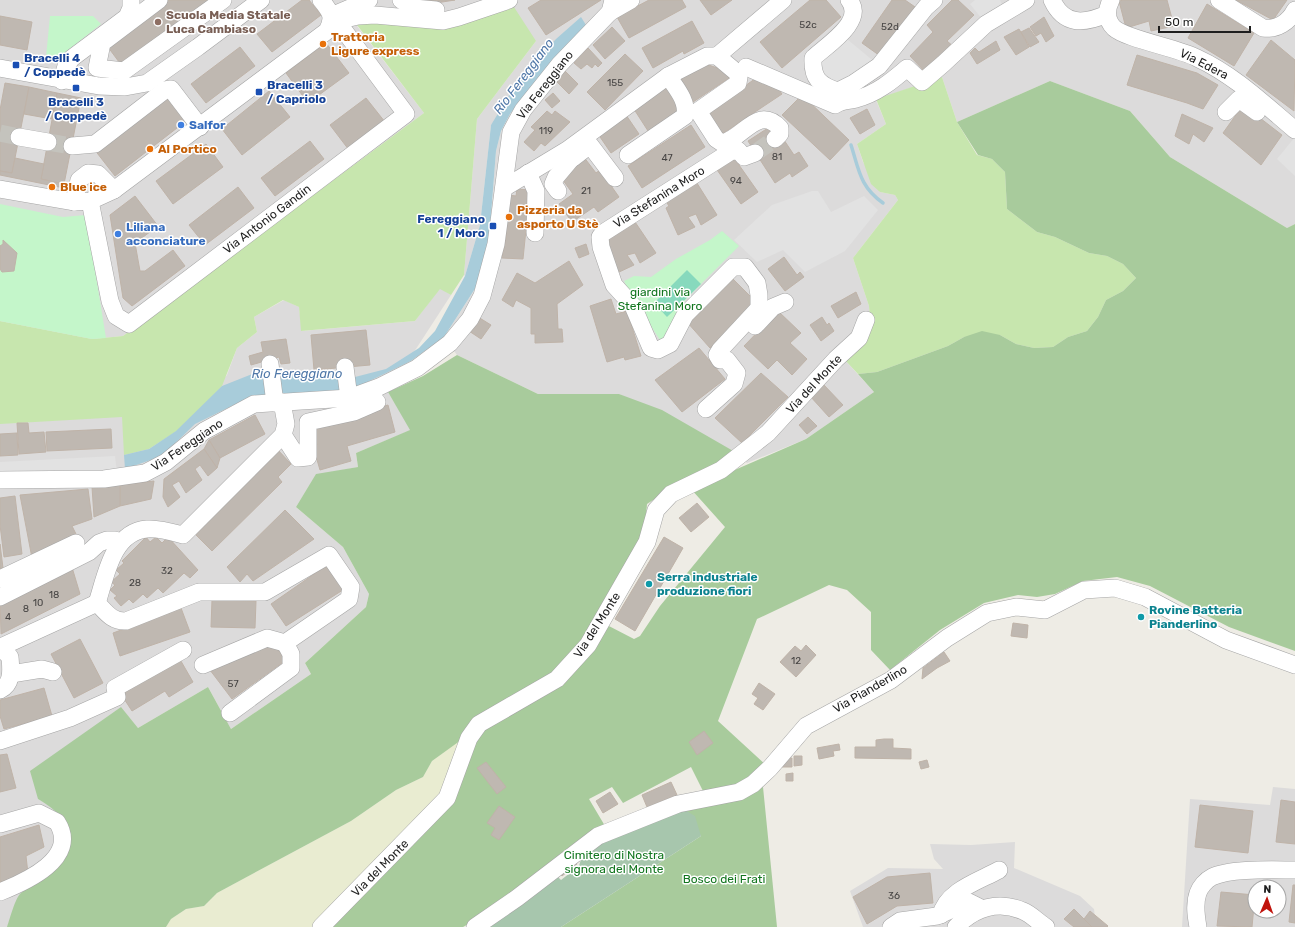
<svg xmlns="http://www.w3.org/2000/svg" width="1295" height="927" font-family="Rubik,sans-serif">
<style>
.residential{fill:#dcdbdb;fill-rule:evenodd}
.farmland{fill:#e9ecd1}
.grass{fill:#c7e6ae}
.forest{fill:#a8cb9c}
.cemetery{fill:#a7c6ad}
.park{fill:#c4f6ca}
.pitch{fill:#87d9bd}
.parking{fill:#e2e2e2}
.water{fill:#a8ccda}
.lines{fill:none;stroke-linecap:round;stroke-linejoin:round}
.stream{stroke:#a8ccda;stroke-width:3.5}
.building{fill:#bfb8b1;stroke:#bfb3a8}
.minor-tunnel{stroke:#c4c3bd;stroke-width:17;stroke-dasharray:17 8;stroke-linecap:butt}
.minor-casing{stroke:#a5a5a5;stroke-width:18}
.minor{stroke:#fff;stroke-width:17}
.education-dot{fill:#8d6e63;stroke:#fff;stroke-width:1.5}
.food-dot{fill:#e8710a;stroke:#fff;stroke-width:1.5}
.transit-dot{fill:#1a4fb4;stroke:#fff;stroke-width:1.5}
.shop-dot{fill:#3f7fe0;stroke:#fff;stroke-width:1.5}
.culture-dot{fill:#0f9aa8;stroke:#fff;stroke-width:1.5}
.labels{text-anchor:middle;stroke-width:3;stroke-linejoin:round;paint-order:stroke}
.number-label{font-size:10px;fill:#464443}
.education-label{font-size:12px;font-weight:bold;fill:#785e54;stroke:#fff;text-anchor:start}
.food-label{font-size:12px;font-weight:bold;fill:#c56008;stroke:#fff;text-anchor:start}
.transit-label{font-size:12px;font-weight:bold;fill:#164399;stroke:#fff;text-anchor:start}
.street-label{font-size:12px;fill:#1e1e1e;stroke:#fff}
.shop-label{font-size:12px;font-weight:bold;fill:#366cbe;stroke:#fff;text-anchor:start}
.park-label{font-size:12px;fill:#12761f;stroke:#fff}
.culture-label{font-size:12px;font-weight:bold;fill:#0d838f;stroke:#fff;text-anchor:start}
.water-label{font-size:13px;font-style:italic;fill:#5078a8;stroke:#fff}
</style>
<rect width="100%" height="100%" fill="#eeece5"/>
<g class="residential">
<polygon points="0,0 1295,0 1295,224 1287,228 1170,157 1130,111 1050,81 957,122 942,77 876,100 886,124 857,144 863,162 880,192 895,195 898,200 853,258 869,306 870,319 843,358 874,392 806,439 747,463 735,452 619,394 538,394 457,355 444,337 478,284 489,241 496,151 501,131 510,114 524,96 491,125 480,225 465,276 464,275 477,119 536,41 357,26 424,113 123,336 92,339 0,321"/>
<polygon points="440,288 451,295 388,392 411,430 356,453 358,467 316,475 296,507 343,547 369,594 366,607 305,663 311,674 231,729 208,687 138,728 121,708 38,799 54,808 65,821 71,836 67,854 49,875 20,894 7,927 0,927 0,422 122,416 148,450 177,431 197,413 227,375 237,348 257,332 254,317 284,300 299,307 302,331 415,321"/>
<path d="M1273,787L1295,789V927H1182L1190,799L1270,805ZM1255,887H1279V911H1255Z"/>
<polygon points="1015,842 1014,868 1080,896 1094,909 1096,927 863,927 850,891 888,868 943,869 934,859 930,844 971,845"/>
</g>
<polygon class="farmland" points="465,736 438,803 314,927 166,927 171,919 186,909 204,906 217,893 351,821 396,790 423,777 432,761"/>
<g class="grass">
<polygon points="512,4 536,41 477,119 464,275 451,295 440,289 415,321 301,331 299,307 283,300 254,317 257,332 237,348 222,386 197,413 177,431 149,449 124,455 122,417 0,424 0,321 92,339 123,336 424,113 357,25 381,18 428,25"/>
<polygon points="942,77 957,122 977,155 992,159 1005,172 1007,209 1037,232 1055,237 1089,253 1107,256 1123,264 1136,278 1123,291 1106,300 1098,317 1087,331 1068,337 1053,347 1034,348 1016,344 1000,335 964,337 948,346 877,372 858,374 843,358 870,319 869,306 853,258 898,200 895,195 880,192 871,184 857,144 886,124 876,99"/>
</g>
<g class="forest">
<polygon points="1050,81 1130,111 1170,157 1287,228 1295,224 1295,651 1229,627 1150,586 1117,577 1083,581 1055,594 1037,597 1018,595 984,603 940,630 890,670 871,650 871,612 847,590 829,585 757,619 718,721 767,766 746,782 705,795 691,767 623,803 612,787 589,799 605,826 474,921 463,927 332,927 444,807 478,730 558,682 605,624 634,639 640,636 660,606 725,527 691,489 806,439 874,392 858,374 877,372 948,346 964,337 982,331 1000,335 1016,344 1034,348 1053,347 1068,337 1087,331 1098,317 1106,300 1123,291 1136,278 1123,264 1107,256 1089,253 1055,237 1037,232 1007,209 1005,172 992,159 978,155 957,122"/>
<path d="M457,355L538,394H619L662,410L735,452L718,467L668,490L647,504L644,541L569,662L432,761L423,777L396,790L351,821L217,893L204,906L186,909L171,919L166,927H7C10,919 15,898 21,893C29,886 41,882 49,875C83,846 73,819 38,799L30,771L121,707L138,728L208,687L231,729L311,674L305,663L366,607L369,594L343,547L296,507L316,474L358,467L356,453L410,430L388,392L423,376Z"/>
<polygon points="763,787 777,927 561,927 701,836 680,807"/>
</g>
<polygon class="cemetery" points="680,807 695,816 701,836 561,927 485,927 557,876 561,880 579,866 582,856 598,841"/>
<g class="park">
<polygon points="50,16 93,16 101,24 57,59 46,57"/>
<polygon points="0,204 63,217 86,215 106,338 92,339 0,321"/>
<polygon points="722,231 739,246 687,298 676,315 668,335 660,340 632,297 624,281 634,276 651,277 676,259 710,240"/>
</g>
<polygon class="pitch" points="687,270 701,284 667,317 654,303"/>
<g class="parking">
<polygon points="975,0 1000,0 1005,12 986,24 970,4"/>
<polygon points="847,39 876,63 839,86 821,72 819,64"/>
<polygon points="1295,137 1295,176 1277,159"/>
<polygon points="812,191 818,191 831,212 864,196 878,210 845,251 805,272 783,250 757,262 734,240 772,205"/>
<polygon points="115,456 117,473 0,476 0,462"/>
</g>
<polygon class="water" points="581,17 586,25 524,96 510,114 501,131 496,151 489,241 478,284 444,337 411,361 357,387 338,392 252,396 195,424 162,456 125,469 124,455 149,449 176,431 222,386 265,369 300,377 335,379 355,377 386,369 419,348 435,331 465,276 480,225 491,125 519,79 556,39"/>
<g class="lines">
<path class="stream" d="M851,145C859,170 860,187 883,203"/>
</g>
<g class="building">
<polygon points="163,0 211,0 122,66 105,43"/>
<polygon points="302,0 309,0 321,15 272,52 257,34"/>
<polygon points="422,0 455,0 423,5"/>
<polygon points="541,0 601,0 546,35 528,8"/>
<polygon points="649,0 682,0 686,7 629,38 617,17"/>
<polygon points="700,0 732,0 711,15"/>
<polygon points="810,0 826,0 841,17 782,68 760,42"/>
<polygon points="892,0 905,0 918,9 883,58 862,43"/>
<polygon points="952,0 958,0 974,15 947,41 954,47 927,74 910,56 933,32 927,25"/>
<polygon points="1124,0 1167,0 1174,26 1151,31 1149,21 1126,28 1119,1"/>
<polygon points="1236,0 1287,0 1273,20"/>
<polygon points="1207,4 1254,33 1234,66 1188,38"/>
<polygon points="0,16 32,22 27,50 0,45"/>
<polygon points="1044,17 1054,36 1046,42 1041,33 1036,36 1030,27"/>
<polygon points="692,21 704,43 684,54 683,51 653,68 642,48"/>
<polygon points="612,27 625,41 605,59 593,45"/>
<polygon points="1029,28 1039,42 1030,47 1021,32"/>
<polygon points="1019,29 1029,47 1016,55 1004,37"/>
<polygon points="1271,40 1295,60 1294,111 1246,75"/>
<polygon points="996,41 1000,50 977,64 970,53 975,48 979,52"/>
<polygon points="326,43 349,73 308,103 286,73"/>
<polygon points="240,47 255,66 206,103 191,84"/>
<polygon points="588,48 602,63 598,67 595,64 592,68 587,64 581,69 574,63"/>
<polygon points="625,54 643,71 605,110 587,92"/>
<polygon points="1137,55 1197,73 1218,85 1203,109 1187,103 1127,85"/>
<polygon points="703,63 723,70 729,78 693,102 678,80"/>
<polygon points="565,71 578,84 569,94 556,81"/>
<polygon points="759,76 767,86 773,81 782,94 722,134 706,110 728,98"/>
<polygon points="5,83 29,87 12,173 0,171 0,110"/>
<polygon points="665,83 684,111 650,134 632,106"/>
<polygon points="29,87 57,93 52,119 24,114"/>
<polygon points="269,91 290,117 242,155 222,129"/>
<polygon points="57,93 81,98 64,184 41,179"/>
<polygon points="553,93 560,101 552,108 545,100"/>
<polygon points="166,94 186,121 115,176 94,149"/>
<polygon points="802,95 849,140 830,160 782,115"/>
<polygon points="366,98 385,122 349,150 330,125"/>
<polygon points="1243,105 1282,135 1261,165 1223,133"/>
<polygon points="867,109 875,125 860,134 850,118"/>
<polygon points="547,111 552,115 555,111 570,122 545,146 541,143 534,151 524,142 535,130 531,127"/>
<polygon points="1182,114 1213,128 1204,142 1193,134 1189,144 1175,136"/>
<polygon points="626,115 639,134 611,153 598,134"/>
<polygon points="691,125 705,147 642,188 628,166"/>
<polygon points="768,128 775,139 784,140 794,155 799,152 808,166 792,177 790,173 775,183 748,141"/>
<polygon points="310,141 324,159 275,196 261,178"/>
<polygon points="206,144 223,167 173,204 156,181"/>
<polygon points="732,155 758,192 741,204 715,167"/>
<polygon points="583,156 596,173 600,170 619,197 598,212 594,207 572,222 559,204 573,194 560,176"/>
<polygon points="15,158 44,164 41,179 64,184 64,188 0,175 0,171 12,173"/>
<polygon points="695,180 717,215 701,225 696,214 688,217 695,227 678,235 666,208 669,206 665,200"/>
<polygon points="238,187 254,208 205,245 189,225"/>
<polygon points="517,189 530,190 523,259 502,258 506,238 509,195 516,196"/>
<polygon points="135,196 158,226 135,243 140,271 145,271 173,250 185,266 132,306 123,298 110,215"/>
<polygon points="633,219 656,253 640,263 635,253 627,255 634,265 617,273 604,238"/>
<polygon points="3,240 17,253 14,271 2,272 0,269 0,246 3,244"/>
<polygon points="586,244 589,254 579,258 575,248"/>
<polygon points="784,257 797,275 800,272 804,277 785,291 768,269"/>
<polygon points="569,261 583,285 557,304 558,329 562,329 563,342 535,343 535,334 531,334 531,308 516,300 513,307 502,300 517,273 535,283"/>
<polygon points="733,279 755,301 710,348 687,322"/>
<polygon points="856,292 861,304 838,318 831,306"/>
<polygon points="611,299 616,314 627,311 641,356 625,360 624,357 607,362 590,306"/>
<polygon points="778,311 801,333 790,343 807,359 792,375 777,360 768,369 744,346"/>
<polygon points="478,317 491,325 481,339 469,331"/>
<polygon points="822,317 827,325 829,323 834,331 821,341 810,325"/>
<polygon points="366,330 370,365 314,370 311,335"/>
<polygon points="286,339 290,363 281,364 279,357 251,365 249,356 263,352 261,342"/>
<polygon points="699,348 725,379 682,412 655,380"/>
<polygon points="761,373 788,397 742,443 715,418"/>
<polygon points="823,384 843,405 829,417 810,396"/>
<polygon points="388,405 395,432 347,446 351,461 320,470 313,446 317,445 312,427"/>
<polygon points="255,415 265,434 220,458 209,440"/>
<polygon points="808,417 817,426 807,434 799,425"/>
<polygon points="17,423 28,423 29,433 44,432 46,452 19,454"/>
<polygon points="111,429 112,448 47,451 46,432"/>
<polygon points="17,433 18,455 0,456 0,434"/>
<polygon points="209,440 220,458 217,468 204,449"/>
<polygon points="204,449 217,468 208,476 200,465 195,469 202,480 186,493 179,481 172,485 180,497 168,507 163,497 164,479"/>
<polygon points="277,449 291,464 278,477 282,482 212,551 193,532"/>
<polygon points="154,481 151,499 120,506 120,485"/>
<polygon points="120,485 120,506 94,517 92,487"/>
<polygon points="88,489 92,519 72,526 78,538 32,558 20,495"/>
<polygon points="15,496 22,554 4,557 0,525 0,498"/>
<polygon points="697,503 709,517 691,532 679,518"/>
<polygon points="285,510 314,539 253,581 247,574 240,582 227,567"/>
<polygon points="146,537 150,542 156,537 162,543 168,537 198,570 190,578 184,573 163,593 158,588 147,598 143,594 133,603 129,599 121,606 114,598 117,596 110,590 115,585 111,582 120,574 116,570 124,563 122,561"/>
<polygon points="664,537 683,548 635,631 615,619"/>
<polygon points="0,544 3,568 0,569"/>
<polygon points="330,563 346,588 286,626 271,604"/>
<polygon points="71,564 80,594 1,634 0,599"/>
<polygon points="212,600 256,601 255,628 211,627"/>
<polygon points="181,608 190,632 120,656 113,633"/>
<polygon points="1013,623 1028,625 1027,638 1011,636"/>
<polygon points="80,639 103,683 74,698 51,654"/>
<polygon points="271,641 286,660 232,699 210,670"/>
<polygon points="806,645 816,655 796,677 780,662 795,646 801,651"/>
<polygon points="944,652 950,661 937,668 922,679 923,668"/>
<polygon points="178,656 193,682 169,697 165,691 132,711 119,691"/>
<polygon points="759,683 775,694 763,710 754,704 758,698 752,694"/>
<polygon points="44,688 52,716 4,729 0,716 0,700"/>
<polygon points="704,731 713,743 697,755 689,742"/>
<polygon points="884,739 893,739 893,748 911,749 911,759 855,758 855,747 876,747 876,740"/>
<polygon points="839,744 840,750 833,751 834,756 819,759 817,748"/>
<polygon points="7,754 16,788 0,792 0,755"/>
<polygon points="794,756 802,756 802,765 794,766"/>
<polygon points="787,758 792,758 792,767 779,767"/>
<polygon points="927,760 929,767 921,769 919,762"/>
<polygon points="486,762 506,787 497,794 477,768"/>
<polygon points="793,773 793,781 786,781 786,774"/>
<polygon points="671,782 677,795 647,807 642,795"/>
<polygon points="610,792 618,804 603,813 596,801"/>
<polygon points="1281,800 1295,802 1295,844 1276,842"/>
<polygon points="1200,805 1253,811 1248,853 1195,847"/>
<polygon points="499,806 515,817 499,840 491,835 495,828 487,823"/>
<polygon points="39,825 44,847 26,856 28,874 0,882 0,837"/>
<polygon points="573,858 577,864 562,876 557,870"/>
<polygon points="930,873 933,903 897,906 867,924 853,897 887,877"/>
<polygon points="1293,885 1295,885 1295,923 1289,922"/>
<polygon points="1221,892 1255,895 1252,927 1217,926"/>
<polygon points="1074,909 1092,927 1074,927 1064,919"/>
<polygon points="1090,911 1108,926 1107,927 1092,927 1084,919"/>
</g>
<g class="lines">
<g class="minor-tunnel">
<polyline points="0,133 19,137"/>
<polyline points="48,142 72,146"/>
<polyline points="755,153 775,139"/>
</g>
<defs>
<g id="minor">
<polyline points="159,0 102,43 97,68 124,71 223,0"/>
<polyline points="401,0 414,8 436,10"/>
<path d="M849,0C866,21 827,45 813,58C812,78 819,85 838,91L854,83L879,66L926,7L934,0"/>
<path d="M1052,0C1064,26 1084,24 1107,14"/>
<path d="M1111,0C1106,10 1106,20 1114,28C1126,39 1178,48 1197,58C1234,75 1264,104 1295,130"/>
<path d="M1219,0L1263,28C1277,30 1289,22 1295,10"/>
<polyline points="610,12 631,0"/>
<polyline points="338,13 369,0"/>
<polyline points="332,22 358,16 375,15 443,21 459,17 509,0"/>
<polyline points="717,56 783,0"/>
<path d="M746,67L835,105C842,100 849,101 856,99C876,94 892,81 907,68L922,82L943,64L986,24L1026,0"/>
<polyline points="0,68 99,86 125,87 147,83 198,47 261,0"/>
<polyline points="62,81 66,66 72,58 127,17 131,8 131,0"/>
<polyline points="1226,112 1239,99 1257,112"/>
<polyline points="19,137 48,142"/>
<polyline points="72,146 95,144 165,90 171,89 200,127"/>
<path d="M628,155L685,116C688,101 676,88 668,76"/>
<polyline points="573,158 590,145 615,178"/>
<polyline points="528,173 536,191 535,233"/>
<path d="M504,188L567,150L668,76L707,56H717L736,72L739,77L738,83L698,111L716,139L722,143C743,139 758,104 780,128V134L775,139"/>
<path d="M0,189L74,202L90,201L114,190L327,31C335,17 330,11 321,0"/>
<polyline points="558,191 553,184 556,177 572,158"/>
<polyline points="90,201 110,301 116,316 129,324 406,114 337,21"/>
<polyline points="74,202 79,180 88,173 98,174 114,190"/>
<polyline points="755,326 773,307 785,302"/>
<polyline points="270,364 275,403"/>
<polyline points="345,367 349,398"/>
<polyline points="706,409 734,384 737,373 727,360 720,360 717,355 720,350 759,308 759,295 757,283 745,267 733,267 685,315 670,344 658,350 651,348 633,306 614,285 601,247 600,237 603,233 730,152 738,150 744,157 755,153"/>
<polyline points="283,435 298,458 308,457 308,422 354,412 377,402"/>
<polyline points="0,480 104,479 145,473 166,462 204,431 254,404 349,398 379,387 417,368 450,343 470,319 482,296 496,244 511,132 523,110 559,65 610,12 613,0"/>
<polyline points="0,579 76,543"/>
<polyline points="0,597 89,552 99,543 107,540 115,540 119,544"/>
<path d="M97,603C106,612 112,622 126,621L199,592H265L329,555L351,587L349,599L285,643L267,638L203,665"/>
<path d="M97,603C106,576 112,532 147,529C158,528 172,532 183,535L283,435L286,424L282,402"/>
<path d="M0,647L10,657C11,669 13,684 0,690"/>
<polyline points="1,647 97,603"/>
<polyline points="11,674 42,669 53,672"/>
<polyline points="230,713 291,668 291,654 285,643"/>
<polyline points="0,741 70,718 117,697 115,688 183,650"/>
<path d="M0,824L39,813L57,822C80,858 25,882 0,892"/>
<path d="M941,915C946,891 979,881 999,870"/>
<polyline points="321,927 447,798 469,738 479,724 557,679 588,645 647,542 656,510 671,494 721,470 768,433 836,359 859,338 866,320"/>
<polyline points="475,927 517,898 598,836 678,804 739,792 753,784 770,768 806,726 891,680 947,638 987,613 1016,607 1045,610 1084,590 1115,588 1145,597 1226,640 1295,665"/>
<polyline points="891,927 900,921 937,916 969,902 981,908"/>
<path d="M956,927C974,908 998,900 1023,911C1031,914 1038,922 1046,927"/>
<path d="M1198,927C1196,916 1194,904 1198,893C1200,887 1206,880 1212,877C1230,868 1274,870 1295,870"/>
</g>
</defs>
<use href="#minor" class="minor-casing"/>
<use href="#minor" class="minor"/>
</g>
<circle class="education-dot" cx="158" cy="22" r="4"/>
<g class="food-dot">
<circle cx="323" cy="44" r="4"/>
<circle cx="150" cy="149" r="4"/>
<circle cx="52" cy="187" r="4"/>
<circle cx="509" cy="217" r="4"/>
</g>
<g class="transit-dot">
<rect x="12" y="61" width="8" height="8" rx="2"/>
<rect x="72" y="84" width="8" height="8" rx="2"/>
<rect x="255" y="88" width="8" height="8" rx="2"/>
<rect x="489" y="222" width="8" height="8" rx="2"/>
</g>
<g class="shop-dot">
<circle cx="181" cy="125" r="4"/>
<circle cx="118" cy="234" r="4"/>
</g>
<g class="culture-dot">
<circle cx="649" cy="584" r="4"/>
<circle cx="1141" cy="617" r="4"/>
</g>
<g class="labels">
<g class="number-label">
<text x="808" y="28">52c</text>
<text x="890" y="30">52d</text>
<text x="615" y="86">155</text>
<text x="546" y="134">119</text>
<text x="777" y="160">81</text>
<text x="667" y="161">47</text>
<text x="736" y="184">94</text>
<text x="586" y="194">21</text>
<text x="167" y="574">32</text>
<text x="135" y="586">28</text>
<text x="54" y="598">18</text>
<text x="38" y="606">10</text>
<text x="26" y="612">8</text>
<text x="8" y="620">4</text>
<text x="796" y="664">12</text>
<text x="233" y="687">57</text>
<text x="894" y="899">36</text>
</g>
<g class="education-label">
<text x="166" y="19">Scuola Media Statale<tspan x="166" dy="14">Luca Cambiaso</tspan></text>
</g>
<g class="food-label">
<text x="331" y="41">Trattoria<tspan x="331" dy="14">Ligure express</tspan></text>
<text x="158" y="153">Al Portico</text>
<text x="60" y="191">Blue ice</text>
<text x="517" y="214">Pizzeria da<tspan x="517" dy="14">asporto U Stè</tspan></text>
</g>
<g class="transit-label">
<text x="24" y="62">Bracelli 4<tspan x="24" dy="14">/ Coppedè</tspan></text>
<text x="267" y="89">Bracelli 3<tspan x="267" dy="14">/ Capriolo</tspan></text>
<text x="76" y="106" text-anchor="middle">Bracelli 3<tspan x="76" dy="14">/ Coppedè</tspan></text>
<text x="485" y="223" text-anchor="end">Fereggiano<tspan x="485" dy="14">1 / Moro</tspan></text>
</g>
<g class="street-label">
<text transform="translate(1204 64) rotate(27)" y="4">Via Edera</text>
<text transform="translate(545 85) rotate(-52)" y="4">Via Fereggiano</text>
<text transform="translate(659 197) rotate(-32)" y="4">Via Stefanina Moro</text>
<text transform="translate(267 219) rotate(-37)" y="4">Via Antonio Gandin</text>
<text transform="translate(814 384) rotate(-47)" y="4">Via del Monte</text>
<text transform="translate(187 445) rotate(-34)" y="4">Via Fereggiano</text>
<text transform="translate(597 625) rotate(-57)" y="4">Via del Monte</text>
<text transform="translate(870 689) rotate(-30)" y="4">Via Pianderlino</text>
<text transform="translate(380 868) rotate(-45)" y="4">Via del Monte</text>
</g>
<g class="shop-label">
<text x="189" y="129">Salfor</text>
<text x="126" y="231">Liliana<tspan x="126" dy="14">acconciature</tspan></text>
</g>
<g class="park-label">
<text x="660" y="296">giardini via<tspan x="660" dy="14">Stefanina Moro</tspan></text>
<text x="614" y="859">Cimitero di Nostra<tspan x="614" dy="14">signora del Monte</tspan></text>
<text x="724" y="883">Bosco dei Frati</text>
</g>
<g class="culture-label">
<text x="657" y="581">Serra industriale<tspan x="657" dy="14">produzione fiori</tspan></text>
<text x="1149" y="614">Rovine Batteria<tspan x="1149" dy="14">Pianderlino</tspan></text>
</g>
<g class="water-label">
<text transform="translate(523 76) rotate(-53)" y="5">Rio Fereggiano</text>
<text x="297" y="378">Rio Fereggiano</text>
</g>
</g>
<g transform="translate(1267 899) rotate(2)"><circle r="19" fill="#ffffff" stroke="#a5a5a5"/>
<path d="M0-3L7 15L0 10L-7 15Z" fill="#c0130c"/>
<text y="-6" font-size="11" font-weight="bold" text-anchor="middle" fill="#1e1e1e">N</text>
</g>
<path d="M1159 26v6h91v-6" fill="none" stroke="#1e1e1e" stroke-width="2"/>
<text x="1165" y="26" font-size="12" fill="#1e1e1e" stroke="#ffffff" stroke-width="3" paint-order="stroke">50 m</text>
</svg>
